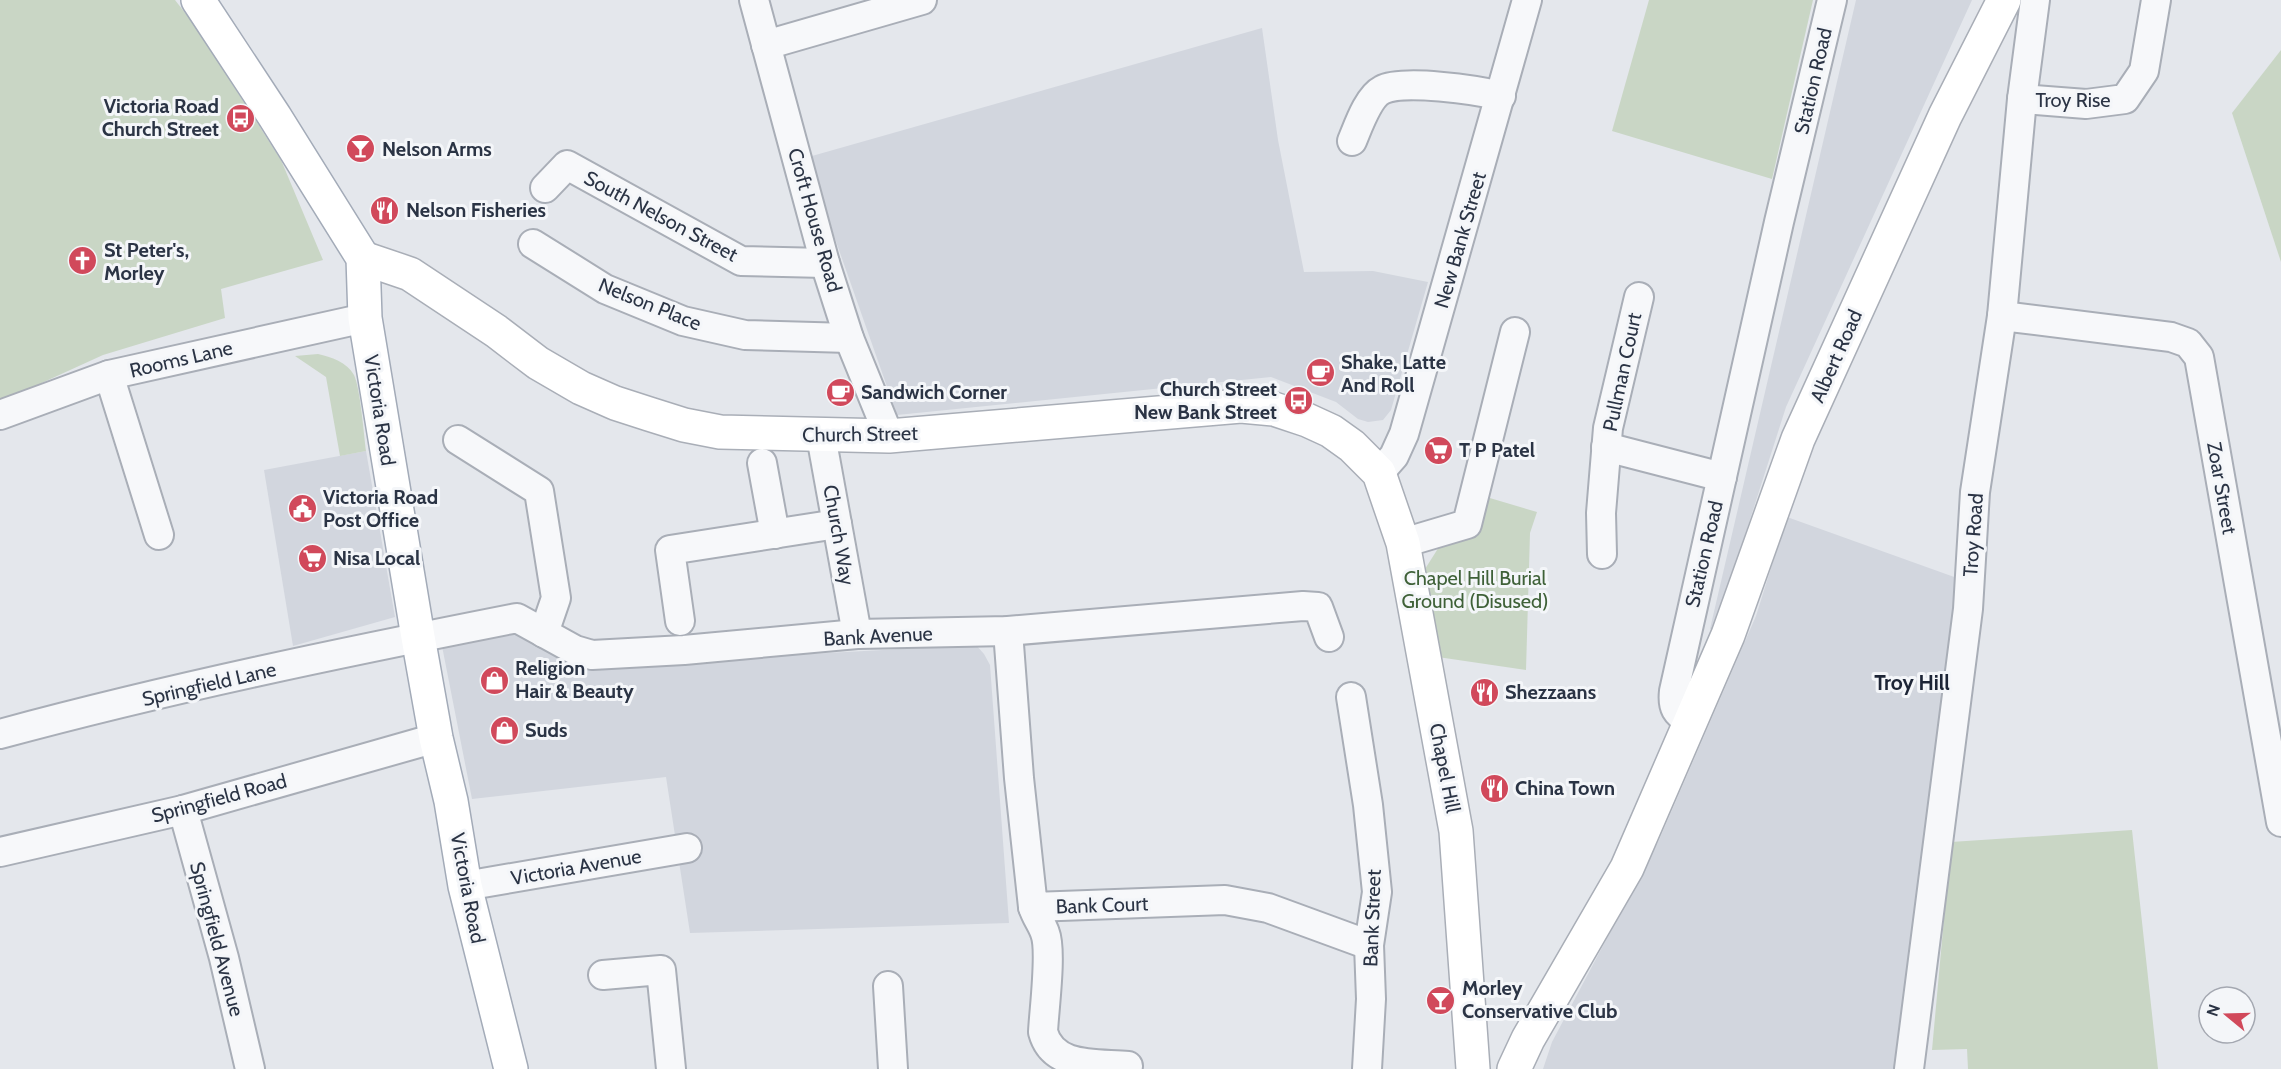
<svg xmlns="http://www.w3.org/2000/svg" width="2281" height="1069" font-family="Cabin,sans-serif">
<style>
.built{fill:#d2d6de}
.green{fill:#c9d6c5}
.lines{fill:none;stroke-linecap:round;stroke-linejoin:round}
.street-casing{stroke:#a9aeb7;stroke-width:32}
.secondary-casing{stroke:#a9aeb7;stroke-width:36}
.primary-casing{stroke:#a3abb8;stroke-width:36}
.street{stroke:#f7f8fa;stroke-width:28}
.secondary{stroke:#fff;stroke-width:33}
.primary{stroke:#fff;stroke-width:33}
.labels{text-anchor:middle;stroke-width:6;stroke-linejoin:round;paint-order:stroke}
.street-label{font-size:20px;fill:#2b3445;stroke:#f4f6f9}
.poi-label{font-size:20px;font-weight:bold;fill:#2b3445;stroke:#f4f6f9;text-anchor:start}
.park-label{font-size:20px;fill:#3f6138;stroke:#f4f6f9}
.neighbourhood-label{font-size:21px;font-weight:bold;fill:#1d2536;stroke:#f4f6f9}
</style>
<rect width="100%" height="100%" fill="#e4e7ec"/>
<g class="built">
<polygon points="1856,0 1972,0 1786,407 1715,629 1710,629"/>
<polygon points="1262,28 1278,140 1304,272 1373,271 1428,282 1391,410 1383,420 1368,422 1358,419 1336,402 1271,377 897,415 833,233 812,156"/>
<polygon points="366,451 395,617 293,646 264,470"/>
<polygon points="1787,517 1957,578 1900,1069 1543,1069 1552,1042 1659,840 1756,616"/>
<polygon points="521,632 589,666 976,645 984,654 990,665 1009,923 690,933 666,777 472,799 442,646"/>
</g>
<g class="green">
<polygon points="0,0 175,0 196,27 281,160 323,260 221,289 225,318 103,355 0,402"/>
<polygon points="1649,0 1813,0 1772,179 1612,131"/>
<polygon points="2281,50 2281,262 2232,113"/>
<path d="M318,354C331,357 347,362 354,375C360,387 364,435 366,451L340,456L326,377L295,356Z"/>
<polygon points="1473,493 1537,512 1530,533 1526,670 1431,656 1420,577"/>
<polygon points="2132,830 2158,1069 1968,1069 1967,1049 1932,1050 1951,842"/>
</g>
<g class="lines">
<defs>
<g id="street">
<polyline points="754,0 825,263 849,338 889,436"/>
<polyline points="766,45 922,0"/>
<polyline points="2022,99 2086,104 2125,99 2144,71 2156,0"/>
<path d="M1352,141C1358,127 1368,97 1382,90C1402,79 1477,90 1501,96"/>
<polyline points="545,188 567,165 741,261 825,263"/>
<polyline points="533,244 605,289 683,321 745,335 849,338"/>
<polyline points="2002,316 2171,337 2188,343 2199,357 2281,822"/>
<polyline points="109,375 159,535"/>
<polyline points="0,415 109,375 365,318"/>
<polyline points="821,436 857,634"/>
<polyline points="458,440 539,491 556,598 544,633"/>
<polyline points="1606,447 1722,477"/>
<polyline points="762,463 775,534"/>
<polyline points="1379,473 1394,456 1404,434 1527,0"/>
<polyline points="1403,543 1467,524 1515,332"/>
<polyline points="1602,554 1601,513 1608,428 1639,297"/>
<polyline points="680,621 670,550 837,524"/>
<polyline points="1008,631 1019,778 1033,907 1225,900 1268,908 1369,945"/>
<polyline points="1351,697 1368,805 1377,892 1369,945 1371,999 1367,1069"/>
<path d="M1690,722C1676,713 1672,708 1674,691L1779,222L1832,0"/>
<path d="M0,734C170,688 344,652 517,618L575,650L592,655L684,650L857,634L1008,631L1303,606L1318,607L1329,637"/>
<polyline points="183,810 224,958 250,1069"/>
<polyline points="0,852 183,810 436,738"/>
<polyline points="465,886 687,848"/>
<path d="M1033,907C1036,917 1042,924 1045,933C1052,951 1044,1010 1043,1032C1053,1069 1097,1063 1128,1066"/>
<polyline points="603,975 661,970 671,1069"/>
<polyline points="888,986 893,1069"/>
<polyline points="1909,1069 1968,609 1975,492 2002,316 2022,99 2035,0"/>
</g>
<g id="secondary">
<polyline points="363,258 410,274 496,331 538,363 581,388 615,403 649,414 684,425 720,432 889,436 1241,406 1274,409 1307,420 1331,431 1352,446 1379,473 1403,543 1456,831 1473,1069"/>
<polyline points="1514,1069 1528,1039 1627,868 1728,635 1798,439 1945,116 2004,0"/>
</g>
<polyline id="primary" points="198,0 275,117 363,258 365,318 418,637 436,738 451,801 465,886 511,1069"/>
</defs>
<use href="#street" class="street-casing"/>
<use href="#secondary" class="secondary-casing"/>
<use href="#primary" class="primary-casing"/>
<use href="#street" class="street"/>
<use href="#secondary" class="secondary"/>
<use href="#primary" class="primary"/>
</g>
<defs>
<symbol id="bus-disc" viewBox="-11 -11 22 22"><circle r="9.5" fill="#d1495b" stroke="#f4f6f9"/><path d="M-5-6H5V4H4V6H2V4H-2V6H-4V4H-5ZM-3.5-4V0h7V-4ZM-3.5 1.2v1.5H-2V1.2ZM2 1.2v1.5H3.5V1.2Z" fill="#fff"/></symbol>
<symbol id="bar-disc" viewBox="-11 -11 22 22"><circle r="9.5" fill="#d1495b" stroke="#f4f6f9"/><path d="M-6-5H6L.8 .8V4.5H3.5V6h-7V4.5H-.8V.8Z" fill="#fff"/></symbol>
<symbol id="restaurant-disc" viewBox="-11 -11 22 22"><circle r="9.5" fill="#d1495b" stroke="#f4f6f9"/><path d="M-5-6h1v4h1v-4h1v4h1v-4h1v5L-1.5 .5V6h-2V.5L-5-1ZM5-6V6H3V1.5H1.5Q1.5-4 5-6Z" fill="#fff"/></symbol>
<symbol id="church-disc" viewBox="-11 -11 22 22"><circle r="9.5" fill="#d1495b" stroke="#f4f6f9"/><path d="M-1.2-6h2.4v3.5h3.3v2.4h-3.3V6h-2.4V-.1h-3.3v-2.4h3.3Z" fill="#fff"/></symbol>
<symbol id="cafe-disc" viewBox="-11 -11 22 22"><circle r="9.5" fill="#d1495b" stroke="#f4f6f9"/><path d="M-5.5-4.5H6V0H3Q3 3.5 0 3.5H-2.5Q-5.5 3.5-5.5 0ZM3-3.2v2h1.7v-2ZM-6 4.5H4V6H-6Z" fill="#fff"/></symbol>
<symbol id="supermarket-disc" viewBox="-11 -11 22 22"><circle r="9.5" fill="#d1495b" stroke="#f4f6f9"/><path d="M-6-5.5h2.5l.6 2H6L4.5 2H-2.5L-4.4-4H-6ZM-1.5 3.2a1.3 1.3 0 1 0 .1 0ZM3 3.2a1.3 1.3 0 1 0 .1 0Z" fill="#fff"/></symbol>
<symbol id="civic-disc" viewBox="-11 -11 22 22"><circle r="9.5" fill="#d1495b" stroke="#f4f6f9"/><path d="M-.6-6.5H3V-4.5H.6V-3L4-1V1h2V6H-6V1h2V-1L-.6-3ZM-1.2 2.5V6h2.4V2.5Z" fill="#fff"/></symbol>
<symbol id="shop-disc" viewBox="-11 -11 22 22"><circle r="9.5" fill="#d1495b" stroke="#f4f6f9"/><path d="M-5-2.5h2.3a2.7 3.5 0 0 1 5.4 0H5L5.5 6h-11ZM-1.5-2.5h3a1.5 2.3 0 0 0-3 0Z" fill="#fff"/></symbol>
</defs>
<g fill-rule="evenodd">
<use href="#bus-disc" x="224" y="102" width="33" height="33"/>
<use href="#bar-disc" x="344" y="132" width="33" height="33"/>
<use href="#restaurant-disc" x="368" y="194" width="33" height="33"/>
<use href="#church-disc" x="66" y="244" width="33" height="33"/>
<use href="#cafe-disc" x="1304" y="356" width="33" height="33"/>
<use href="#cafe-disc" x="824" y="376" width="33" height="33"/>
<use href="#bus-disc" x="1282" y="384" width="33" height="33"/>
<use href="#supermarket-disc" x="1422" y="434" width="33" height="33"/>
<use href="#civic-disc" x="286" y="492" width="33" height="33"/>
<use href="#supermarket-disc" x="296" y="542" width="33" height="33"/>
<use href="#shop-disc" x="478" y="664" width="33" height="33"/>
<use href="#restaurant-disc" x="1468" y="676" width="33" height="33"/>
<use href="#shop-disc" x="488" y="714" width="33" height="33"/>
<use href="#restaurant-disc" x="1478" y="772" width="33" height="33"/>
<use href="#bar-disc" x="1424" y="984" width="33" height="33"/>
</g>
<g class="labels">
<g class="street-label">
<text transform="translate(1813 81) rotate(-77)" y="7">Station Road</text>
<text x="2073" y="107">Troy Rise</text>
<text transform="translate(661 216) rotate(28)" y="7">South Nelson Street</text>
<text transform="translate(815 220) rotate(74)" y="7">Croft House Road</text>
<text transform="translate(1460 240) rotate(-74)" y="7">New Bank Street</text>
<text transform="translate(650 304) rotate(22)" y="7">Nelson Place</text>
<text transform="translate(1836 356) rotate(-66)" y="7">Albert Road</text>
<text transform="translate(181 359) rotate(-13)" y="7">Rooms Lane</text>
<text transform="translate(1622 372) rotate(-78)" y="7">Pullman Court</text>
<text transform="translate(380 410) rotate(81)" y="7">Victoria Road</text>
<text transform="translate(860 434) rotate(-1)" y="7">Church Street</text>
<text transform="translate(2222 488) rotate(80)" y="7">Zoar Street</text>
<text transform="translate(839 535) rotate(80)" y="7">Church Way</text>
<text transform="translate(1973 535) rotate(-86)" y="7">Troy Road</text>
<text transform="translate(1704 554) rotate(-77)" y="7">Station Road</text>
<text transform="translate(878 636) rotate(-3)" y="7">Bank Avenue</text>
<text transform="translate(209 684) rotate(-13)" y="7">Springfield Lane</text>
<text transform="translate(1445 768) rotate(79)" y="7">Chapel Hill</text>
<text transform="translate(219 798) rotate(-15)" y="7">Springfield Road</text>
<text transform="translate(576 867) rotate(-10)" y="7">Victoria Avenue</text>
<text transform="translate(468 888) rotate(79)" y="7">Victoria Road</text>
<text transform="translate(1102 905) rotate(-2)" y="7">Bank Court</text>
<text transform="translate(1372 918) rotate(-88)" y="7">Bank Street</text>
<text transform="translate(217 939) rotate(75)" y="7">Springfield Avenue</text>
</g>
<g class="poi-label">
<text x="219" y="113" text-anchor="end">Victoria Road<tspan x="219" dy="23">Church Street</tspan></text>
<text x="382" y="156">Nelson Arms</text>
<text x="406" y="217">Nelson Fisheries</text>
<text x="104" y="257">St Peter's,<tspan x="104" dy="23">Morley</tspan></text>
<text x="1341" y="369">Shake, Latte<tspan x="1341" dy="23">And Roll</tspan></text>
<text x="1277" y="396" text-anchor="end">Church Street<tspan x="1277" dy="23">New Bank Street</tspan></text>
<text x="861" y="399">Sandwich Corner</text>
<text x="1459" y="457">T P Patel</text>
<text x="323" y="504">Victoria Road<tspan x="323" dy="23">Post Office</tspan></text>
<text x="333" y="565">Nisa Local</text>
<text x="515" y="675">Religion<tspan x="515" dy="23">Hair &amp; Beauty</tspan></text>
<text x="1505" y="699">Shezzaans</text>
<text x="525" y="737">Suds</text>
<text x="1515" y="795">China Town</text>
<text x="1462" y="995">Morley<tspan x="1462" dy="23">Conservative Club</tspan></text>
</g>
<g class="park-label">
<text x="1475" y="585">Chapel Hill Burial<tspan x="1475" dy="23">Ground (Disused)</tspan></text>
</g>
<g class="neighbourhood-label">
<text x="1912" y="690">Troy Hill</text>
</g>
</g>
<g transform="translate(2227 1015) rotate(289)"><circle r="28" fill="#f4f6f9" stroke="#a4a8b1" stroke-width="1.5"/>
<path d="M0-4.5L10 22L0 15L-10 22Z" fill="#d1495b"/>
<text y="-9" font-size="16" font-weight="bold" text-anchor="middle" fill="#2b3445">N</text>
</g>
</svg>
